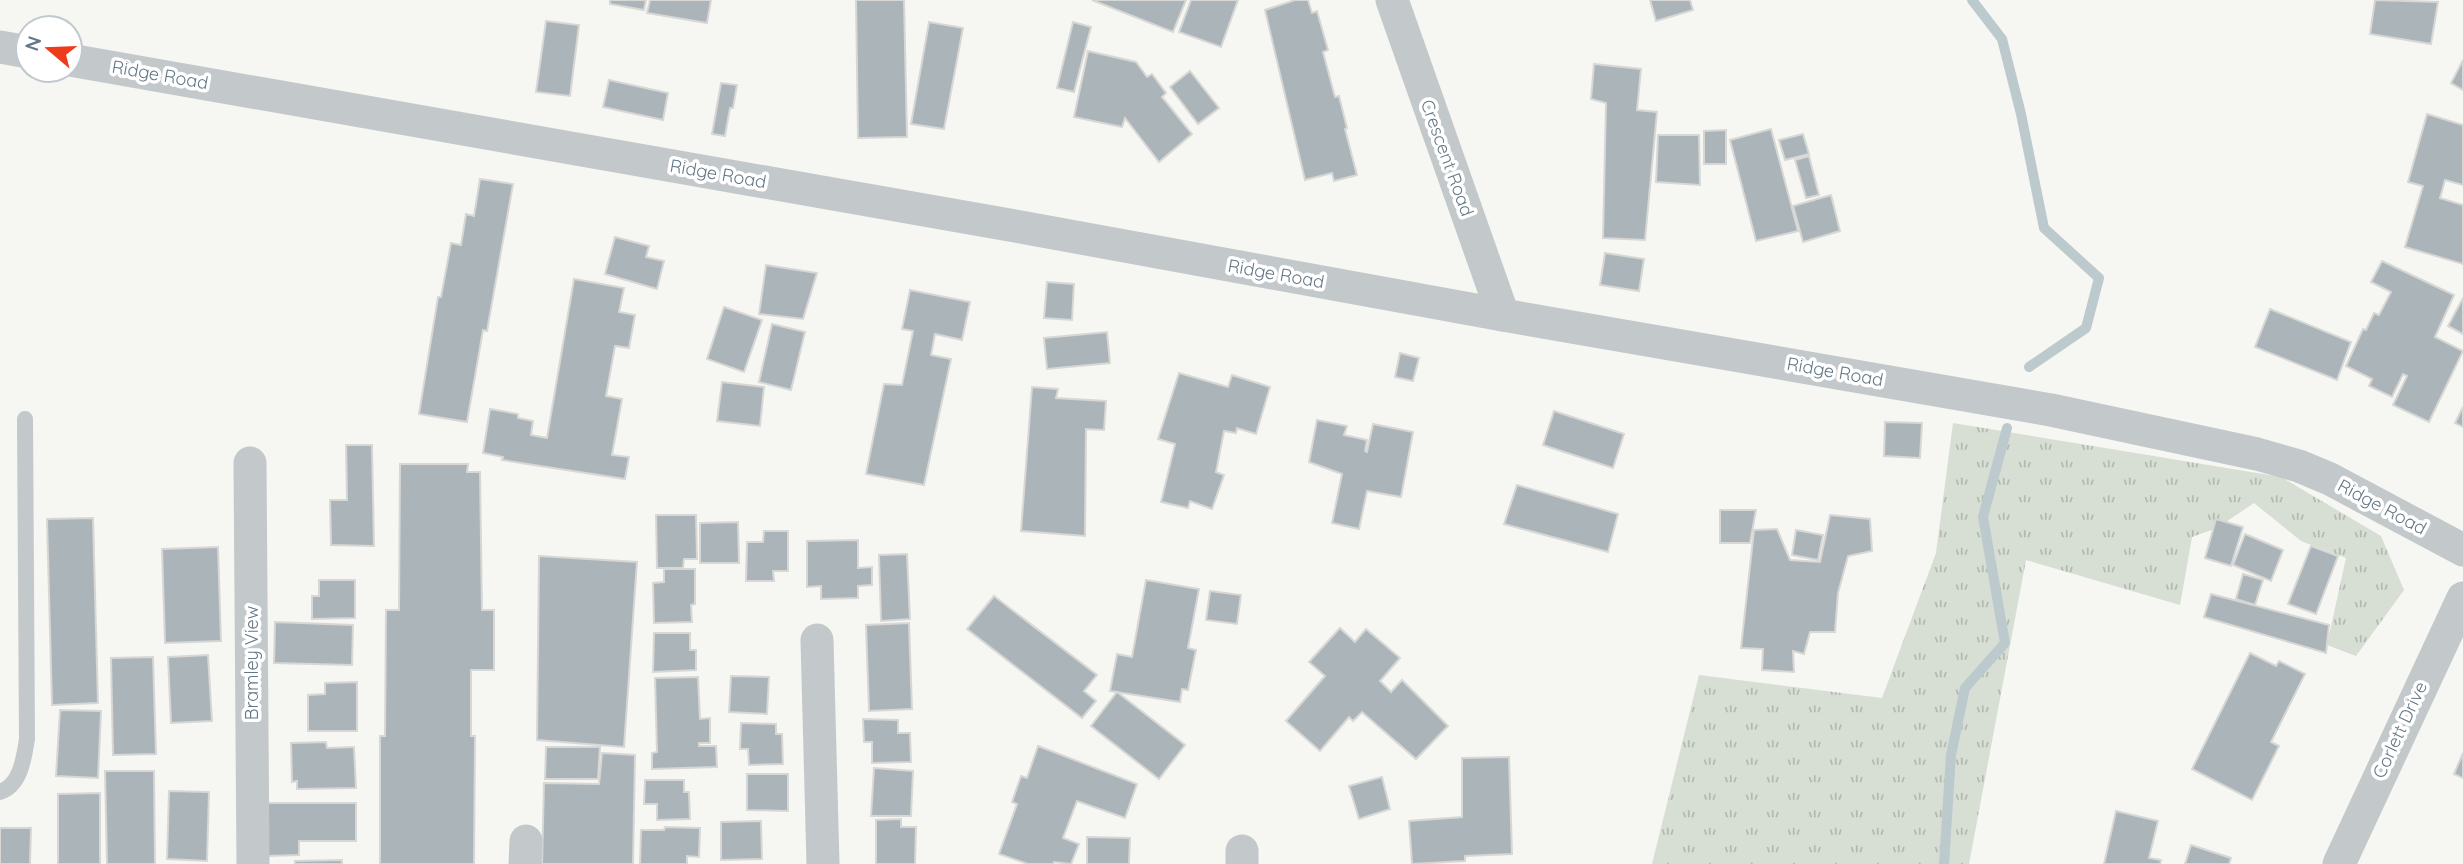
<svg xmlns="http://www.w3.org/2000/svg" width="2463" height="864" font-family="Quicksand,sans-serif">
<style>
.grass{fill:url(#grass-tufts)}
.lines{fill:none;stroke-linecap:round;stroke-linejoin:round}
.stream{stroke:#bcc9cd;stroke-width:10}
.building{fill:#abb5b9;stroke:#d7d7d5;stroke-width:2}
.service{stroke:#c3c8ca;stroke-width:16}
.minor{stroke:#c3c8ca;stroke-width:33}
.labels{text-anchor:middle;stroke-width:7;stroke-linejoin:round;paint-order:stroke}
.street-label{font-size:18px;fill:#637885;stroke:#fff}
</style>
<defs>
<pattern id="grass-tufts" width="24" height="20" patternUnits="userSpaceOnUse" patternTransform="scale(1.75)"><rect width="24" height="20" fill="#d7ded3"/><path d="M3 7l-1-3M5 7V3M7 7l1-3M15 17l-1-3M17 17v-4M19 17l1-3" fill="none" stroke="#b2b9b1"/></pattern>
</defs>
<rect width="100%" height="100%" fill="#f6f6f2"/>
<polygon class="grass" points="1953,423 2281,477 2381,536 2404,590 2356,656 2327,645 2346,558 2301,541 2254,503 2217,528 2192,537 2180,605 2026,560 1969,864 1652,864 1699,675 1882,698 1936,553"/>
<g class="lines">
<g class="stream">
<polyline points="1972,0 2002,39 2021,114 2044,228 2099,278 2086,328 2029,367"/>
<polyline points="1944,864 1951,755 1965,688 2005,643 1983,517 2007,428"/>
</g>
</g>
<g class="building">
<polygon points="610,0 646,0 644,10 610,4"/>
<polygon points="650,0 711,0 707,23 647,13"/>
<polygon points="856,0 904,0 907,137 858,138"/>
<polygon points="1092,0 1186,0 1173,32"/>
<polygon points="1191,0 1238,0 1221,47 1179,32"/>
<polygon points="1295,0 1308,0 1312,13 1317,11 1328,50 1323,52 1335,97 1339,96 1347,128 1345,129 1357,175 1334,181 1332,173 1305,180 1265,10"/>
<polygon points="1650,0 1690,0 1693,10 1656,21"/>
<polygon points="2375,0 2438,2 2431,44 2370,34"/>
<polygon points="546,21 579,25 570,96 536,92"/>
<polygon points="929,22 963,28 944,129 911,124"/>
<polygon points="1073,22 1091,27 1074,92 1057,88"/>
<polygon points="1088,51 1136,62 1147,77 1152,74 1166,93 1162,97 1192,134 1159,162 1125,118 1122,127 1074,117"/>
<polygon points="2463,60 2463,90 2451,83"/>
<polygon points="1594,64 1641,69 1637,110 1657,112 1645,240 1603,238 1606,103 1591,99"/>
<polygon points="1190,71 1219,108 1198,124 1170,87"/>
<polygon points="609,80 668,93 663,120 603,107"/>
<polygon points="721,83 737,85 733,108 730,108 725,136 712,134"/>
<polygon points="2427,114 2463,125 2463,185 2445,180 2440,198 2463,205 2463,264 2405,247 2423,186 2408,182"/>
<polygon points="1771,129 1798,231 1756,241 1730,140"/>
<polygon points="1726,130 1726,164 1704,164 1704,131"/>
<polygon points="1803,134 1809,154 1785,160 1779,140"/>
<polygon points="1658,135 1699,135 1700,185 1656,182"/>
<polygon points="1809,156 1819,195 1806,198 1795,160"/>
<polygon points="480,179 513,184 487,331 483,330 467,422 419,414 438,297 441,297 451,243 461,245 466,214 474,216"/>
<polygon points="1831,195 1840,231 1803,242 1793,206"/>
<polygon points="615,237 649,246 646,257 664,261 657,289 605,274"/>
<polygon points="1605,253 1644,259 1639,291 1600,285"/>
<polygon points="2382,261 2454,295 2435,337 2463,351 2429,422 2393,405 2407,376 2403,374 2392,397 2369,386 2372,379 2346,366 2363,329 2366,330 2374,313 2379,315 2391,292 2371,282"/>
<polygon points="766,265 817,273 803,319 759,314"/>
<polygon points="574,279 624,288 619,312 635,315 629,348 615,346 606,396 622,399 612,455 629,457 625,479 502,460 503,457 483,453 490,409 518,414 518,418 533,421 531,435 547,438"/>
<polygon points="1047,282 1074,284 1072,320 1044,318"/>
<polygon points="910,290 970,302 962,340 935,334 931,355 951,359 924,485 866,474 884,384 902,385 913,331 902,329"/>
<polygon points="2463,298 2463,334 2448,326"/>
<polygon points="724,307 762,320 744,372 707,359"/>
<polygon points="2270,309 2351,342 2337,380 2255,347"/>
<polygon points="772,324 805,332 791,390 759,382"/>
<polygon points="1107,332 1110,363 1047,369 1044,338"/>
<polygon points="1400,353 1419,358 1413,381 1395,377"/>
<polygon points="1179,373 1228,387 1232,375 1270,387 1256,434 1237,428 1236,433 1224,431 1216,472 1224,475 1212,509 1190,501 1188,508 1161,502 1175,444 1158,439"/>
<polygon points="722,382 764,387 760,426 717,421"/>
<polygon points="1032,387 1058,389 1056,398 1106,401 1104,430 1086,429 1085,536 1021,531"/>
<polygon points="2463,407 2463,427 2455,423"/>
<polygon points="1554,411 1624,434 1613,468 1543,445"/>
<polygon points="1317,420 1347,426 1344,435 1367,440 1365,451 1367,452 1373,424 1413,432 1401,497 1367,491 1359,529 1332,523 1342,474 1309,462"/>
<polygon points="1885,422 1922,423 1920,458 1884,456"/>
<polygon points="346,445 372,445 374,546 331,545 330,500 347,500"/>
<polygon points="400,464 468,464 467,472 480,472 482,610 494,610 494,670 471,670 471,736 475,736 474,864 380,864 380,736 385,736 386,610 399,610"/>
<polygon points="1517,485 1618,514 1608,552 1504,524"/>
<polygon points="1720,510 1756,510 1750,543 1720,543"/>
<polygon points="656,515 696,515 697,559 684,559 683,568 657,568"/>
<polygon points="1830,515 1870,519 1872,551 1848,556 1838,593 1835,632 1810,632 1804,654 1793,651 1794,672 1762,670 1763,649 1741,648 1754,530 1777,529 1790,560 1820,562"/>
<polygon points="93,518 98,703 52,705 47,519"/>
<polygon points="2216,519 2243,527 2231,566 2205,558"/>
<polygon points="738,522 739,563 700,563 700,523"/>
<polygon points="1796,530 1823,535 1818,560 1792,555"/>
<polygon points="764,531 788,531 788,571 773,571 774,581 746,581 747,542 763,542"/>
<polygon points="2245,534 2283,550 2271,581 2233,565"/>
<polygon points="858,540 858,568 872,567 872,585 858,586 858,598 821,599 821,586 807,587 807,541"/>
<polygon points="2311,546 2338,556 2316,614 2288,604"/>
<polygon points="218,547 221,641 165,643 162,549"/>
<polygon points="907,554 910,619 881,621 879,555"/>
<polygon points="539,556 637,562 624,747 537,740"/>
<polygon points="664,569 695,569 695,604 691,605 692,622 654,623 653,583 664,582"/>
<polygon points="2243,574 2263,580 2255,605 2236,599"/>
<polygon points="319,580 355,580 355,618 312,619 312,596 319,596"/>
<polygon points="1146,580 1199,589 1188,648 1196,650 1188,690 1182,689 1180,702 1110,691 1117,654 1132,657"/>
<polygon points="1210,591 1241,595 1237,624 1206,620"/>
<polygon points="2211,594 2329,625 2326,653 2204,617"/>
<polygon points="994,596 1097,675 1084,691 1096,701 1082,718 967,629"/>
<polygon points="275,622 353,625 352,665 274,663"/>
<polygon points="909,623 912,709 869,711 866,625"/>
<polygon points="1340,628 1355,642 1366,629 1400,658 1380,681 1391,692 1402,680 1448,726 1416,759 1362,712 1353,721 1349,717 1320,751 1286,721 1325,676 1309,662"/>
<polygon points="654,633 690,633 690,650 696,650 696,670 653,672"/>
<polygon points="2250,653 2276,666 2279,661 2305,674 2271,742 2279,746 2252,800 2192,769"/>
<polygon points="208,655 212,721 171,723 168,657"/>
<polygon points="153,657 156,754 113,755 111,658"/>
<polygon points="731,676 769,677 767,714 729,712"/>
<polygon points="698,677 700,719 710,718 710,743 699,743 699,746 716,746 717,767 652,769 652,753 657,752 655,678"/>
<polygon points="357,682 357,731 308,731 308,695 325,694 325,683"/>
<polygon points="1117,692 1185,745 1159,779 1091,726"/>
<polygon points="60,710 101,711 98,778 56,776"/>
<polygon points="863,719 898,720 898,733 910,733 911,762 872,763 872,742 864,742"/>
<polygon points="741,723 776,724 776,734 782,734 783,764 749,765 748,749 740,749"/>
<polygon points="326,742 327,748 354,747 356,788 297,789 297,781 292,782 291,743"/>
<polygon points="1038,746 1137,784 1125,818 1077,801 1063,838 1079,844 1071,864 1054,862 1053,864 1028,864 999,854 1017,804 1012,802 1021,776 1027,778"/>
<polygon points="546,747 600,747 598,779 545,779"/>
<polygon points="602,753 635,755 633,864 542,864 544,783 599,784"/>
<polygon points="2463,753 2463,778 2454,774"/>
<polygon points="1509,757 1512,854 1465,856 1465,861 1412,864 1409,821 1462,817 1462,758"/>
<polygon points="874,768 913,771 911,816 871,816"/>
<polygon points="105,771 154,771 155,864 107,864"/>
<polygon points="747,774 788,774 788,811 747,810"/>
<polygon points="1382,777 1390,809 1359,819 1349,786"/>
<polygon points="645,780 684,780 684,792 689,792 690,819 657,820 657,804 644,804"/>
<polygon points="169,791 209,792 207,861 167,859"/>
<polygon points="100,793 100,864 58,864 58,794"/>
<polygon points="267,803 356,803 356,841 299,841 299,855 267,856"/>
<polygon points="2116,811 2158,821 2149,858 2161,860 2160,864 2104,864"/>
<polygon points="901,819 901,827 916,827 915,864 876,864 876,820"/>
<polygon points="761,821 762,859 721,860 721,822"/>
<polygon points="665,827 700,828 699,857 687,856 687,864 640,864 641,830 664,830"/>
<polygon points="0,828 31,828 30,864 0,864"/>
<polygon points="1087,837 1130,838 1129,864 1087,864"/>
<polygon points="2191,845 2231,858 2229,864 2185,864"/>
<polygon points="342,860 342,864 295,864 295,861"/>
</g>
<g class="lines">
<path class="service" d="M0,792C21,785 24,757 27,739L25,419"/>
<g class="minor">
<polyline points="1392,0 1503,315"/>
<polyline points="0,47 28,52"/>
<polyline points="70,60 1026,228 1503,315 2051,410 2257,454 2299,466 2330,479 2463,550"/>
<polyline points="250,463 253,864"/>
<polyline points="817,640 823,864"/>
<polyline points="1242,851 1242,864"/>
<polyline points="525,864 526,841"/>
<polyline points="2339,864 2463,598"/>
</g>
</g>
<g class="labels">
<g class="street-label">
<text transform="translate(160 75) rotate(10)" y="6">Ridge Road</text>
<text transform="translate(1447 158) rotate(70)" y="6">Crescent Road</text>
<text transform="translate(718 174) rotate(10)" y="6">Ridge Road</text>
<text transform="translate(1276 274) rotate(10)" y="6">Ridge Road</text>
<text transform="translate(1835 372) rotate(10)" y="6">Ridge Road</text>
<text transform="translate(2382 507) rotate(28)" y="6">Ridge Road</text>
<text transform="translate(252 663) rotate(-90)" y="6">Bramley View</text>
<text transform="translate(2400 730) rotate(-65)" y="6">Corlett Drive</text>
</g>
</g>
<g transform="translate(49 49) rotate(289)"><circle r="33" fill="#ffffff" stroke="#c1c9ce" stroke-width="2"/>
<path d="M0-5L12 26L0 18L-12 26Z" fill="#ee3c1a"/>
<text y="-10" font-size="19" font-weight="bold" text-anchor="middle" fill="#637885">N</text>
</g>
</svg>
